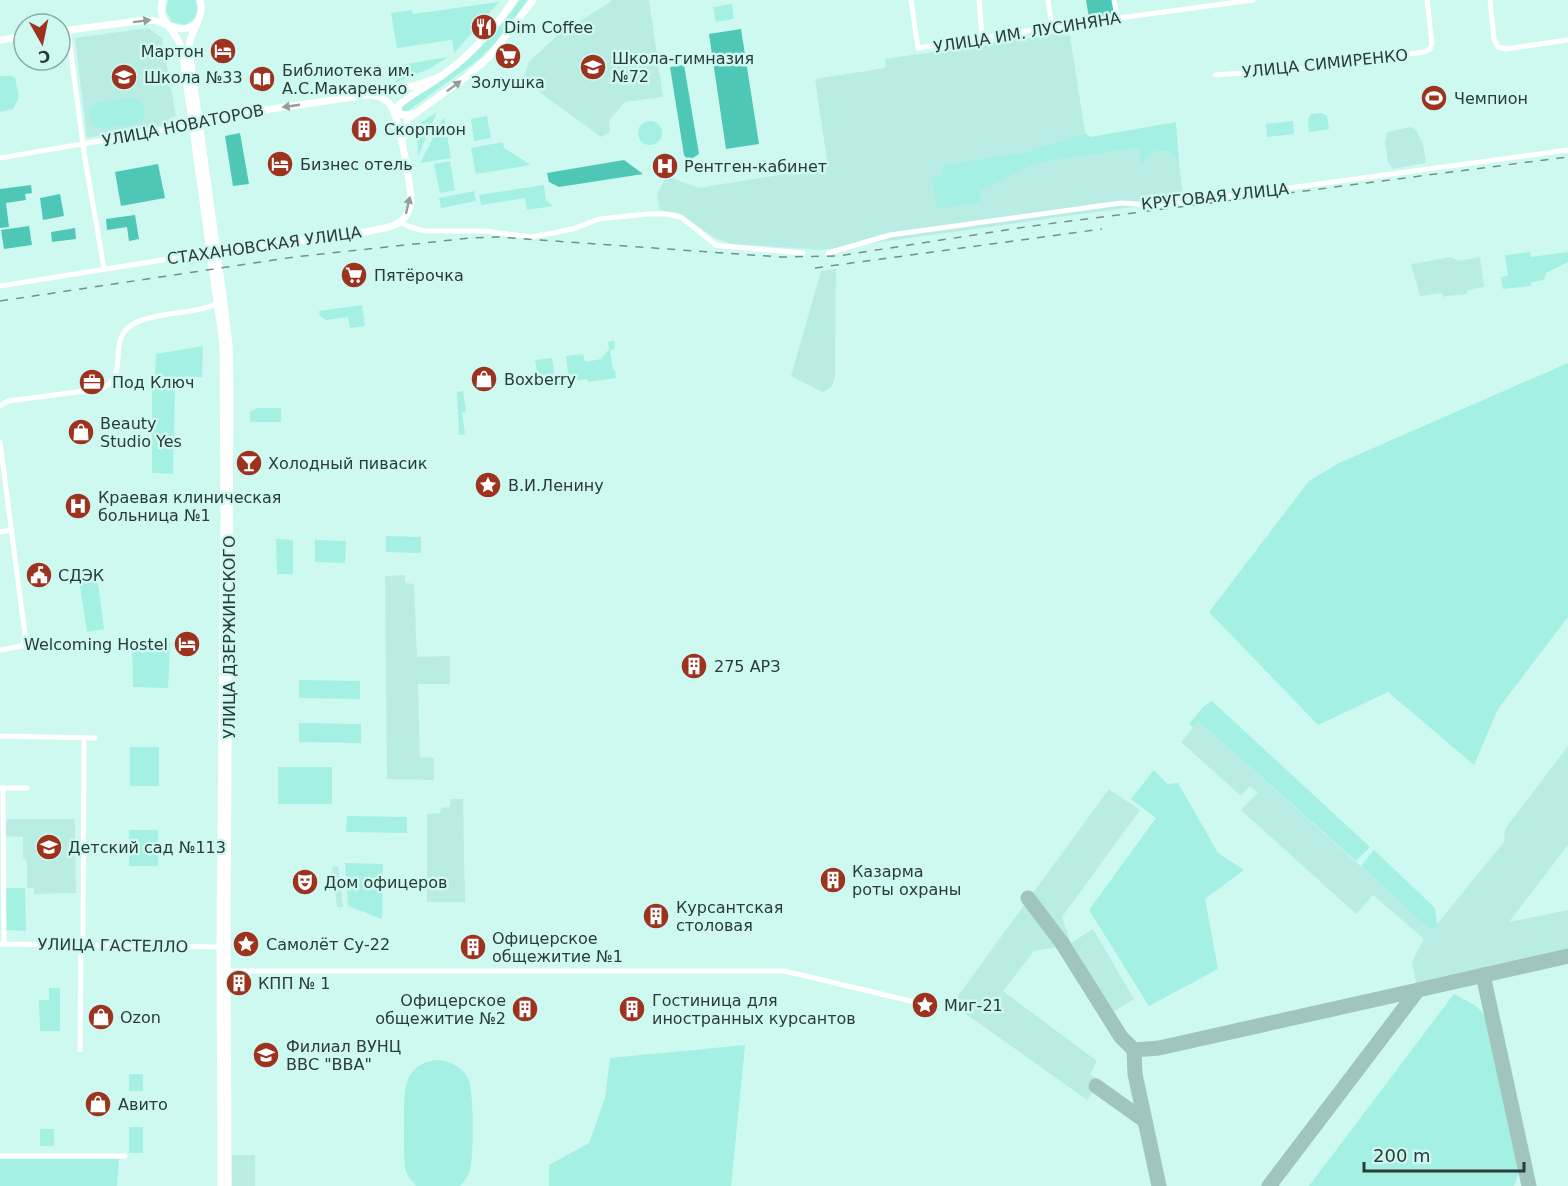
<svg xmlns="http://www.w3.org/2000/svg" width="1568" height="1186" font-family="'DejaVu Sans',sans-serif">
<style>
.built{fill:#b9ede4}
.green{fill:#a4f0e3}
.forest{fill:#4ec7b6}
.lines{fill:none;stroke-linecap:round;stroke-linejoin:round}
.taxiway{stroke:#a0c4be;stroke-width:15}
.minor{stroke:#fff;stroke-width:5}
.major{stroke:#fff;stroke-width:7}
.rail{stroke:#73908b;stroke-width:1.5;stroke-dasharray:8 8;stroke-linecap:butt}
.oneway{fill:#949d9c}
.labels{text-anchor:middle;stroke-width:5;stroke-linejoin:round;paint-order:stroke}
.poi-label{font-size:16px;fill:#2a3b38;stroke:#cef9f1;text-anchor:start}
.street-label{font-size:16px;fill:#2a3b38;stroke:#cef9f1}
</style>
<rect width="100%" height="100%" fill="#cef9f1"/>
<g class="built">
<polygon points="611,0 649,0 663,97 625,102 609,120 610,132 601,137 523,80 529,62 560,33 609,3"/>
<polygon points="148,28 162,38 176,116 169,118 168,124 87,138 75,38"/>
<polygon points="1062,33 1063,36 1070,35 1085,133 1025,152 942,165 941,177 932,178 979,191 1037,163 1139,148 1152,152 1168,151 1179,162 1183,196 1150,201 1147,205 823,250 732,244 715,238 678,213 660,210 657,194 667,176 698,188 828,167 815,79 885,68 885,59"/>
<polygon points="1411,127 1416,130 1423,144 1426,163 1393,169 1388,162 1385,142 1387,132"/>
<polygon points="1451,257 1458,261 1480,257 1484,287 1467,290 1467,294 1447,296 1443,297 1442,293 1420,296 1411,264"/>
<polygon points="836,269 835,377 832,386 823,392 791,376 821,271"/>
<polygon points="405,575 405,583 414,584 417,657 450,656 450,684 418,684 420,757 434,758 434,780 387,779 385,576"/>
<polygon points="1198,721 1432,930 1504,842 1505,829 1568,746 1568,845 1509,922 1568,910 1568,964 1419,997 1412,962 1424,939 1373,895 1356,914 1241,810 1258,793 1250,786 1241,796 1181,742"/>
<polygon points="1109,789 1140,810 1062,917 1071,943 1093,929 1134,999 1102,1019 1058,947 1034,951 1003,991 1097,1061 1090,1074 1100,1081 1087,1100 952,1004"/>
<polygon points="450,799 463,799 465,902 427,902 427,814 440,813 441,808 450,807"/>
<polygon points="9,819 75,819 76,893 34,894 34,888 27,888 27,861 23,858 23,837 6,836 6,822"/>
<polygon points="338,866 343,907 337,907 332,867"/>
<rect x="232" y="1155" width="23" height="31"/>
</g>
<g class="green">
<path d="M168,0H195C200,12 196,20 184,25L172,22L166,11Z"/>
<path d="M520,0H528L497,41L478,60L405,113L400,109C411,97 428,90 442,80C473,58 498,31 520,0Z"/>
<polygon points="499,2 454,53 452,40 397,48 391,13 412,10 413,14"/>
<polygon points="732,4 734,19 716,22 713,7"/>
<polygon points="448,57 429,69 396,82 394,66"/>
<polygon points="0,76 12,76 15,78 19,98 13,109 0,112"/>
<path d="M132,97C143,99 151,113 140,122C135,125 127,125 121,126C107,128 89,133 89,112L95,103Z"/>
<polygon points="437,112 418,156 417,125"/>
<polygon points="1322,113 1327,116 1329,129 1309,132 1308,119 1311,114"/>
<polygon points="487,116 491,138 474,141 471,119"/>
<polygon points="444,117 451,158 420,163"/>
<circle cx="650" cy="133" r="12"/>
<polygon points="1293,121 1294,134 1267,137 1266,124"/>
<polygon points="1176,122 1179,162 1168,151 1152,152 1141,165 1139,148 1037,163 980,191 981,202 937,209 932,178 941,176 942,165 1025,152 1085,133 1090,137"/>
<polygon points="503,142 504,148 531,165 476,174 471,148"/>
<polygon points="450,161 455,190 440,193 434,164"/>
<polygon points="544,185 546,200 553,206 527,210 525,198 481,205 479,195"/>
<polygon points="474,191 476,201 441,208 439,198"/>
<polygon points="1530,252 1531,257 1568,252 1568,262 1546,273 1544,280 1531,282 1531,286 1503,289 1501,277 1508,276 1505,255"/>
<polygon points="362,305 365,326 350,328 348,317 326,320 320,316 319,311"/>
<polygon points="614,341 615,349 610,350 613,370 615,370 616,378 588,382 587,379 569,381 566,356 583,354 585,362 601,359 609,349 608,342"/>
<polygon points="203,346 202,377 155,377 156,354"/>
<polygon points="552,358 556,383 539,385 535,360"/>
<polygon points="1568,363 1568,617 1498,709 1474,765 1388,692 1318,725 1209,612 1309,481 1339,463"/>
<polygon points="152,385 175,385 173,474 152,473"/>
<polygon points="463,391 466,411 462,412 465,434 459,435 457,392"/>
<polygon points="257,408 281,408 281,422 250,422 250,412"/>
<polygon points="386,536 421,537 421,553 386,552"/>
<polygon points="276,539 293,540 293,574 277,574"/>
<polygon points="315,540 346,541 345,563 315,562"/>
<polygon points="97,577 104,629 87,632 79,580"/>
<polygon points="132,643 170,643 168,688 133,687"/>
<polygon points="299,680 360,681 360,699 299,698"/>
<polygon points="1212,701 1370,847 1356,861 1198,721 1193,727 1189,724 1204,706"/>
<polygon points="299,723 361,724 361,743 299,742"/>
<rect x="130" y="747" width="29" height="39"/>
<rect x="278" y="767" width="54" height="37"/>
<polygon points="1154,770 1167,784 1178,783 1218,853 1244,870 1205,899 1218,969 1149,1006 1089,910 1156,818 1131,799"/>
<polygon points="347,816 407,817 407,833 346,832"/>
<rect x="129" y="830" width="29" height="36"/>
<polygon points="1374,850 1435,908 1437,925 1432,931 1361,866"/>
<polygon points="345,863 383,864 382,919 348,906"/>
<polygon points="6,888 25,888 26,931 6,930"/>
<polygon points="49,988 60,988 60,1031 40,1031 39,1000 49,1000"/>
<polygon points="1454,994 1476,1006 1485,1015 1520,1169 1514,1186 1309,1186"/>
<polygon points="745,1045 731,1186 549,1186 549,1165 589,1143 605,1098 610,1058"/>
<path d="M437,1060C450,1061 461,1066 468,1078C474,1090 474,1157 470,1170C468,1177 464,1181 460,1186H416L408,1176L405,1169C404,1155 404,1141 404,1127C405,1098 399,1064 437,1060Z"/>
<rect x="129" y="1074" width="14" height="17"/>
<rect x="129" y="1127" width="14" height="26"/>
<rect x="40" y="1129" width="14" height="17"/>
<polygon points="0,1159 119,1159 117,1186 0,1186"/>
</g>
<g class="forest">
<polygon points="1086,0 1113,0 1115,14 1089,18"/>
<polygon points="741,29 759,144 726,149 709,34"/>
<polygon points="684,65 699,154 688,161 684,155 670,67"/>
<polygon points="240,133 249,184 233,186 225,136"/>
<polygon points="624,160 643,174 559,187 549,182 547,173"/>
<polygon points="158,164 165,198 121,206 115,172"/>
<polygon points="31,185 32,193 25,194 26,200 6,203 9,227 0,228 0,189"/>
<polygon points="60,194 64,216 43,220 40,198"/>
<polygon points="135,215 139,239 129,241 127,227 107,230 106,219"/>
<polygon points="29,226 32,245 4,249 1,230"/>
<polygon points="75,228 76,239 52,242 51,232"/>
</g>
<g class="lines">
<g class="taxiway">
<polyline points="1028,898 1062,943 1121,1037 1134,1050 1159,1048 1418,990"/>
<polyline points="1483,975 1529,1186"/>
<polyline points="1134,1050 1135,1074 1159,1186"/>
<polyline points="1096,1086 1145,1121"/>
<polyline points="1269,1186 1418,990 1568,956"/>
</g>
<g class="minor">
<polyline points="911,0 918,48 1052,27 1253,0"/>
<polyline points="979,0 982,37"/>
<polyline points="1048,0 1052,27"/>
<polyline points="1114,0 1117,17"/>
<polyline points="1490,0 1494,39 1498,47 1506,49 1568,40"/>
<polyline points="68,30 84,153 104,268"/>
<polyline points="1215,75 1307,68 1424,52 1430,49 1432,44 1427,0"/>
<polyline points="0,158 193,125"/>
<polyline points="400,222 410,227 425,231 484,231 532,237 573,229 599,219 647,214 666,214 681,217 716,245 723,246 803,253"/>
<polyline points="828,253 890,235 1121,203 1153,205 1178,203 1568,150"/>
<polyline points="0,286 212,252"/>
<path d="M0,406L8,401L100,389C130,378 108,343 129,327C144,314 184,314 205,308C209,307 213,305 218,304"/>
<polyline points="0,442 25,635 22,646 0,650"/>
<polyline points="0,532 12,530"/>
<polyline points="0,736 95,738"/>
<polyline points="1,788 27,788"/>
<polyline points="3,788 4,944"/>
<polyline points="0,944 223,947"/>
<polyline points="225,971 785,971 923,1004"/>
<polyline points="80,1050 81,956 83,945 84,739"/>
<polyline points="0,1156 125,1156"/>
</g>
<g class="major">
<path d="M163,0C155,22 177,28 182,50L223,345L224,514L220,934L221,1186"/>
<path d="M200,0C206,18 189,30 189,49L224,303L229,345L230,387L227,934L228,1186"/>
<path d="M60,31L147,20C166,19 179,38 197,23"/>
<polyline points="0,40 24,36"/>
<path d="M413,114L402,115L399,112L398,106C410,94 427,87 440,77C469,57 494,29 514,0"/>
<polyline points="195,124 210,118 367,95 417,85 442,76"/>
<polyline points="404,137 404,126 409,118 466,77 489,57 533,0"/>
<path d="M217,252L371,231C384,228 400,227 407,214C409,210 411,205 411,201C411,186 399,117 391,106C386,98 376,95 367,95"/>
</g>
<g class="rail">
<polyline points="815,268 1102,229"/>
<polyline points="0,301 294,257 470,238 498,237 780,257 838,256 1032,226 1568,157"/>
</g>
</g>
<defs><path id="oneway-solid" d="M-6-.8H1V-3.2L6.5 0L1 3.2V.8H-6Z" transform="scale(1.5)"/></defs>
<g class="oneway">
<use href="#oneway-solid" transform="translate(142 21) rotate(-7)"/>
<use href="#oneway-solid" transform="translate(454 86) rotate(-37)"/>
<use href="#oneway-solid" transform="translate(291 106) rotate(172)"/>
<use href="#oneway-solid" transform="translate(408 205) rotate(-77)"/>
</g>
<defs>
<symbol id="restaurant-disc" viewBox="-11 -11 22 22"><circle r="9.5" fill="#9d331f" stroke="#cef9f1"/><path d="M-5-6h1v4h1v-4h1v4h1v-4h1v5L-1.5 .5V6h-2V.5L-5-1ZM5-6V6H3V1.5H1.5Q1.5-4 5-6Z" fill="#fff"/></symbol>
<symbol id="hotel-disc" viewBox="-11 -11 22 22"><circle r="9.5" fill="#9d331f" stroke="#cef9f1"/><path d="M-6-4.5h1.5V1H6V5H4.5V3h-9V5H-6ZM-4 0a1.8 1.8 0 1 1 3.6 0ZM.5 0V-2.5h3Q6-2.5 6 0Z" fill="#fff"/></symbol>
<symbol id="supermarket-disc" viewBox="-11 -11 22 22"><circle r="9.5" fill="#9d331f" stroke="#cef9f1"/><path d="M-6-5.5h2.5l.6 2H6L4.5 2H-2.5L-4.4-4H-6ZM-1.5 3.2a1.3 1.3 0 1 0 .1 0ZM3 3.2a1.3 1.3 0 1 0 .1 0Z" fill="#fff"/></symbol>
<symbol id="school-disc" viewBox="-11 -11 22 22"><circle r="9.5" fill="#9d331f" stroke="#cef9f1"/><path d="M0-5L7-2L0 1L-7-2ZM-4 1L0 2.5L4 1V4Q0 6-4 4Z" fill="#fff"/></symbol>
<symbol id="library-disc" viewBox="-11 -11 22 22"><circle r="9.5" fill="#9d331f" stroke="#cef9f1"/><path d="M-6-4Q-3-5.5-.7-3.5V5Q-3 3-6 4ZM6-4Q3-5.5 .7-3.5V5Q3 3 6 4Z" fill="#fff"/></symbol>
<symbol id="stadium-disc" viewBox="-11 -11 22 22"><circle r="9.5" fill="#9d331f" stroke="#cef9f1"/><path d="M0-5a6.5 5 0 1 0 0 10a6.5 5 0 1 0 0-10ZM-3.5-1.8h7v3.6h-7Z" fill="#fff"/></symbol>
<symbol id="building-disc" viewBox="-11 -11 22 22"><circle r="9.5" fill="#9d331f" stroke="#cef9f1"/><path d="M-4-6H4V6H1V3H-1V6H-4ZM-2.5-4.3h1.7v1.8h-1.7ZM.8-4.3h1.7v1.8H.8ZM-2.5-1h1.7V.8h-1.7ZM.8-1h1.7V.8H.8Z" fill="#fff"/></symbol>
<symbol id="hospital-disc" viewBox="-11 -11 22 22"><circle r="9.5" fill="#9d331f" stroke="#cef9f1"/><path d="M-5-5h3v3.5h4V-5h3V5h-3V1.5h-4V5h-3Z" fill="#fff"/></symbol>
<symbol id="shop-disc" viewBox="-11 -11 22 22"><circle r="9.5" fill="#9d331f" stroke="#cef9f1"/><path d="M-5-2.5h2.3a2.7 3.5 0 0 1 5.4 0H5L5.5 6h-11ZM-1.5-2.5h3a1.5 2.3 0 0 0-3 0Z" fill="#fff"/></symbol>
<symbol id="office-disc" viewBox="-11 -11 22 22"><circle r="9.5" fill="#9d331f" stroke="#cef9f1"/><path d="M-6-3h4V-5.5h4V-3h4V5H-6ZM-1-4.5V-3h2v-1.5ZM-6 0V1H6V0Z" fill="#fff"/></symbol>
<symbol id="bar-disc" viewBox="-11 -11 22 22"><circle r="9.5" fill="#9d331f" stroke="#cef9f1"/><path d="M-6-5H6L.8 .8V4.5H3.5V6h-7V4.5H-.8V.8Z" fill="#fff"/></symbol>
<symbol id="sight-disc" viewBox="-11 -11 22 22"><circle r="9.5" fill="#9d331f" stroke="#cef9f1"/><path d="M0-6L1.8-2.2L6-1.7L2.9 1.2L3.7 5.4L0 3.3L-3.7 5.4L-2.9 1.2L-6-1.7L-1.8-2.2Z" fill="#fff"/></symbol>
<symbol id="civic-disc" viewBox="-11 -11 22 22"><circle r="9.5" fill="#9d331f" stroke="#cef9f1"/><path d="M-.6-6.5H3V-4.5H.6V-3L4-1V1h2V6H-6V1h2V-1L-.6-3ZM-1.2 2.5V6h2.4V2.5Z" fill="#fff"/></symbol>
<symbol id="theatre-disc" viewBox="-11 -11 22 22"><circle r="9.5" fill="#9d331f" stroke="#cef9f1"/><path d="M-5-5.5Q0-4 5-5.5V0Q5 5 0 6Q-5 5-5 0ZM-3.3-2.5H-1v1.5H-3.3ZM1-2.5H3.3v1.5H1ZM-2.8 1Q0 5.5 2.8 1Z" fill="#fff"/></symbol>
<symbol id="university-disc" viewBox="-11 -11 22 22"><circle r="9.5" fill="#9d331f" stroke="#cef9f1"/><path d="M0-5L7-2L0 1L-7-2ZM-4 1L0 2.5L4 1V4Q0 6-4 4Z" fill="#fff"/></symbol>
</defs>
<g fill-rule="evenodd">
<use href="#restaurant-disc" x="469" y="12" width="30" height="30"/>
<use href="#hotel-disc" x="208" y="36" width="30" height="30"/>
<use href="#supermarket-disc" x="493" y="41" width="30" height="30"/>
<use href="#school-disc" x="578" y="52" width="30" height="30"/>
<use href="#school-disc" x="109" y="62" width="30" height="30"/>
<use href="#library-disc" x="247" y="64" width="30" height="30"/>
<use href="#stadium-disc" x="1419" y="83" width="30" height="30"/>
<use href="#building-disc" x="349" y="114" width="30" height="30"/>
<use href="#hotel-disc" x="265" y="149" width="30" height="30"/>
<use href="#hospital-disc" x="650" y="151" width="30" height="30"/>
<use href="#supermarket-disc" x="339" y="260" width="30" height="30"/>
<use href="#shop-disc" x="469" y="364" width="30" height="30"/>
<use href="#office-disc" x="77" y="367" width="30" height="30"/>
<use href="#shop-disc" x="66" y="417" width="30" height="30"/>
<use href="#bar-disc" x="234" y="448" width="30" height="30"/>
<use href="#sight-disc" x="473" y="470" width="30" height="30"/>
<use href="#hospital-disc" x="63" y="491" width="30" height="30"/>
<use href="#civic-disc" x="24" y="560" width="30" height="30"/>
<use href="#hotel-disc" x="172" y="629" width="30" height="30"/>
<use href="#building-disc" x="679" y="651" width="30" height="30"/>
<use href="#school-disc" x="34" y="832" width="30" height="30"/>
<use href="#building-disc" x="818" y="865" width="30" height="30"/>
<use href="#theatre-disc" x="290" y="867" width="30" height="30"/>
<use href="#building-disc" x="641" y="901" width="30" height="30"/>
<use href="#sight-disc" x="231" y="929" width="30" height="30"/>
<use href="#building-disc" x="458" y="932" width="30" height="30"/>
<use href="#building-disc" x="224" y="968" width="30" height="30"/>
<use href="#sight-disc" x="910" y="990" width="30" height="30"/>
<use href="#building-disc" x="510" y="994" width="30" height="30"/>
<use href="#building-disc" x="617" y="994" width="30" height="30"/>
<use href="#shop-disc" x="86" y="1002" width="30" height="30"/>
<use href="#university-disc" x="251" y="1040" width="30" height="30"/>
<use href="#shop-disc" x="83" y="1089" width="30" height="30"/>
</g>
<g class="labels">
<g class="poi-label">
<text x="504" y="33">Dim Coffee</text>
<text x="204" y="57" text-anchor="end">Мартон</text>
<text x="612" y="64">Школа-гимназия<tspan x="612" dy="18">№72</tspan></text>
<text x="282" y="76">Библиотека им.<tspan x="282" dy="18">А.С.Макаренко</tspan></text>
<text x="144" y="83">Школа №33</text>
<text x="508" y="88" text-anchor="middle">Золушка</text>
<text x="1454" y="104">Чемпион</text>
<text x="384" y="135">Скорпион</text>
<text x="300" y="170">Бизнес отель</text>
<text x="684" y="172">Рентген-кабинет</text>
<text x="374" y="281">Пятёрочка</text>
<text x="504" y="385">Boxberry</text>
<text x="112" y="388">Под Ключ</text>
<text x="100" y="429">Beauty<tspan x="100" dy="18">Studio Yes</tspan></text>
<text x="268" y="469">Холодный пивасик</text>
<text x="508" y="491">В.И.Ленину</text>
<text x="98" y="503">Краевая клиническая<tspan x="98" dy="18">больница №1</tspan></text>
<text x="58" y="581">СДЭК</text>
<text x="168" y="650" text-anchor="end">Welcoming Hostel</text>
<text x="714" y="672">275 АРЗ</text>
<text x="68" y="853">Детский сад №113</text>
<text x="852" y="877">Казарма<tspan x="852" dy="18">роты охраны</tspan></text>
<text x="324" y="888">Дом офицеров</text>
<text x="676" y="913">Курсантская<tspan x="676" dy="18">столовая</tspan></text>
<text x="492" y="944">Офицерское<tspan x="492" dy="18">общежитие №1</tspan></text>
<text x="266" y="950">Самолёт Су-22</text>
<text x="258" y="989">КПП № 1</text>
<text x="506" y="1006" text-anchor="end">Офицерское<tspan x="506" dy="18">общежитие №2</tspan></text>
<text x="652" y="1006">Гостиница для<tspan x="652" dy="18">иностранных курсантов</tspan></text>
<text x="944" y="1011">Миг-21</text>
<text x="120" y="1023">Ozon</text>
<text x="286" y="1052">Филиал ВУНЦ<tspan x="286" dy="18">ВВС "ВВА"</tspan></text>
<text x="118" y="1110">Авито</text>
</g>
<g class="street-label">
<text transform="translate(1027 32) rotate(-9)" y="6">УЛИЦА ИМ. ЛУСИНЯНА</text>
<text transform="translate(1325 63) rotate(-6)" y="6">УЛИЦА СИМИРЕНКО</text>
<text transform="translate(183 125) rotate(-11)" y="6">УЛИЦА НОВАТОРОВ</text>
<text transform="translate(1215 196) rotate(-6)" y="6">КРУГОВАЯ УЛИЦА</text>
<text transform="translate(264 245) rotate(-8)" y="6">СТАХАНОВСКАЯ УЛИЦА</text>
<text transform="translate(229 637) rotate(-90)" y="6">УЛИЦА ДЗЕРЖИНСКОГО</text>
<text transform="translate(113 945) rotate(1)" y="6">УЛИЦА ГАСТЕЛЛО</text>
</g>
</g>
<g transform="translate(42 42) rotate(171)"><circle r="28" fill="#cef9f1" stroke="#8cada7" stroke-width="1.5"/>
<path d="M0-4.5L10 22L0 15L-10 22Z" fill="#9d331f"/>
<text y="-9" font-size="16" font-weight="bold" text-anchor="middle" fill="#2a3b38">С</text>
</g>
<path d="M1364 1162v9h160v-9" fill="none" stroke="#2a3b38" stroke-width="3"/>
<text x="1373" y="1162" font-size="18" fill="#2a3b38" stroke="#cef9f1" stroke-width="4.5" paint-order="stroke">200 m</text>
</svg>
